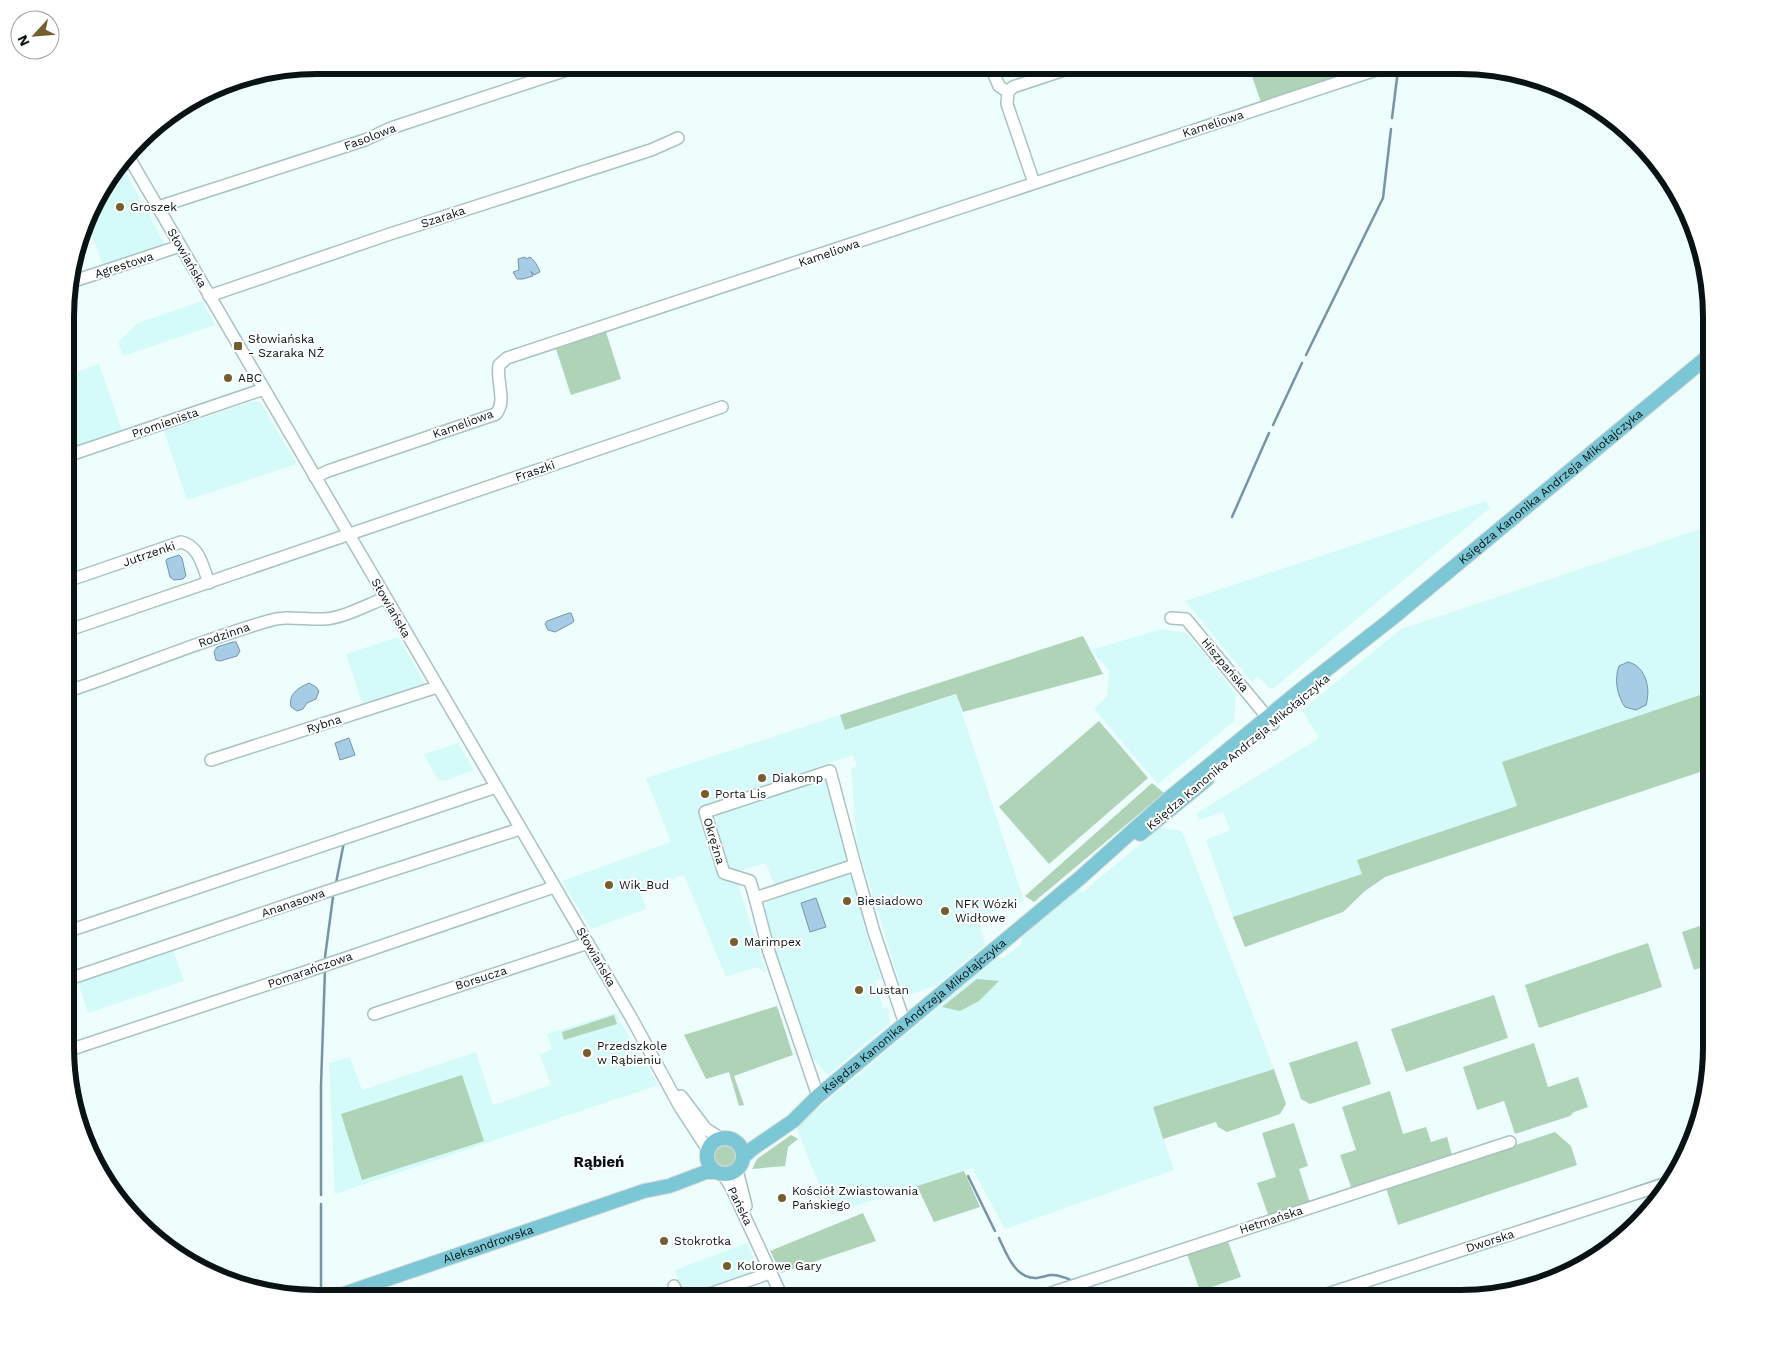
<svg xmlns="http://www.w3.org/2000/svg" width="1777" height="1364" font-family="'Work Sans',sans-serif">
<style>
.built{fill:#d4faf9}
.green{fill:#afd3b7}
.water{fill:#a6cce6;stroke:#7794a7}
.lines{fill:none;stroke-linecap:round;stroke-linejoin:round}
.stream{stroke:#7794a7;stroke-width:2.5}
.minor-casing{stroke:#a7c2c1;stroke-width:14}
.major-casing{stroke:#d8d9d9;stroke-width:16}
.minor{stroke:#fff;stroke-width:11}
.major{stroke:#7cc7d6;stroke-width:14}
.poi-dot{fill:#735f2e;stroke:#fff;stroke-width:2}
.labels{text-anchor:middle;stroke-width:4;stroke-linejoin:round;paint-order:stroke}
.street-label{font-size:12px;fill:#091313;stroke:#fff}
.poi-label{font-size:12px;fill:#091313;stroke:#fff;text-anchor:start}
.quarter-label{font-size:15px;font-weight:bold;fill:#091313;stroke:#fff}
.rim{fill:none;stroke:#091313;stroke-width:6}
</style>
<rect width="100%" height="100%" fill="#edfefd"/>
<g class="built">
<polygon points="121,164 164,243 163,248 103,266 88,223 98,193 109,190 106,182"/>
<polygon points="202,301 215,325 123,356 118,342 138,323"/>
<polygon points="99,364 122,431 67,450 67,375"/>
<polygon points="253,401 260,402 297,464 187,500 164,431"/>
<polygon points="1486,501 1490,508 1274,688 1269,688 1258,676 1252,682 1185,601"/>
<polygon points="1712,525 1712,692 1503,763 1518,806 1358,860 1362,874 1233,917 1206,840 1230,830 1223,812 1199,820 1197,813 1319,738 1302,710 1401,629"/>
<polygon points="1161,629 1186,633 1236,694 1234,721 1158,784 1094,709 1107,697 1109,670 1091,650"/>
<polygon points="398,637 426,686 363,706 346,654"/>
<polygon points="956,695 1024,901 978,917 985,945 937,985 904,997 857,844 851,769 857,766 853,755 699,807 721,877 737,881 766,973 756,967 726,977 684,875 640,890 646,909 591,929 562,881 671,842 646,778 840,715 846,730"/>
<polygon points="458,743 474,770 444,781 438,780 424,754"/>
<polygon points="822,780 829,781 836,804 834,810 849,860 774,885 766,863 733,873 727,870 712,820 715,815"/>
<polygon points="1159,828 1182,831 1274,1069 1153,1107 1174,1170 1005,1229 972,1168 831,1214 796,1127 998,957 1004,958 1021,944 1022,937 1079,888 1082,893"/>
<polygon points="847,874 853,879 866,919 863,924 882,979 875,981 883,1008 888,1007 890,1023 828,1075 810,1055 763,912 769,899"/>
<polygon points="172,947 184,981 88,1013 77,978"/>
<polygon points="615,1013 658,1085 335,1194 329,1063 350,1057 362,1090 476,1052 493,1105 551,1085 540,1055 552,1049 547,1034"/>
<polygon points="747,1243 760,1272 685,1298 675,1270"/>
</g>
<g class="green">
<polygon points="1248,65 1369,65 1370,66 1261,102"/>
<polygon points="606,332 621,379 571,395 556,349"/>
<polygon points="1083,636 1103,674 963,712 956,694 845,730 840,715"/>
<polygon points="1712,691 1712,768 1385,877 1365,891 1343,912 1245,947 1233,917 1362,874 1357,860 1517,806 1502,762"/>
<polygon points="1099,721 1148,778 1049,864 999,807"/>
<polygon points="1152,783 1164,793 1034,902 1025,896"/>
<polygon points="1712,922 1712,964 1694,970 1682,932"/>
<polygon points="1648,943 1662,987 1539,1028 1525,985"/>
<polygon points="977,979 999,981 979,1001 960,1011 942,1007"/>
<polygon points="1494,995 1508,1038 1406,1072 1391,1029"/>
<polygon points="777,1006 793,1055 734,1076 744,1105 739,1106 729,1072 706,1079 684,1035"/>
<polygon points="614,1015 617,1024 564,1040 562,1032"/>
<polygon points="1357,1041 1371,1084 1310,1104 1301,1099 1289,1063"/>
<polygon points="1534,1043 1548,1087 1578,1077 1588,1107 1574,1112 1570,1116 1515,1134 1504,1101 1477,1110 1463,1067"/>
<polygon points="1274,1069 1286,1104 1280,1114 1227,1132 1218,1127 1216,1122 1163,1139 1153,1107"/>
<polygon points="462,1075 484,1141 362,1180 341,1114"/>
<polygon points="1390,1091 1403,1134 1426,1127 1431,1142 1447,1137 1452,1155 1352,1190 1340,1155 1356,1150 1342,1107"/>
<polygon points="1294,1123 1308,1166 1299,1169 1310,1203 1269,1217 1257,1183 1276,1177 1262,1133"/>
<polygon points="1555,1132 1571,1146 1577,1165 1398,1225 1386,1188"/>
<polygon points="791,1135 798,1139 788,1147 785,1166 752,1169 757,1159"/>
<circle cx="724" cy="1156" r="12"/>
<polygon points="964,1171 980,1207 934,1222 917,1186"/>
<polygon points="863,1213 876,1241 781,1273 770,1251"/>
<polygon points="1228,1242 1241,1277 1200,1291 1187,1254"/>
</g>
<g class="water">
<path d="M525,257L526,259L530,257C535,261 538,266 540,272L534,275L531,271L533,276L523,279H517L513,272L519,270L518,259Z"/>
<polygon points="179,555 182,558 186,576 183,579 174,580 170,577 166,561 167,559"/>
<polygon points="569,613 571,613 574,621 572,623 555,632 548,630 545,624 547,621"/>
<polygon points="233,642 236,642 240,651 237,656 220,661 216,660 214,652 217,647"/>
<path d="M1628,662C1646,666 1651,689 1646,705L1636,710L1625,707C1617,695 1614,680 1619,666Z"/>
<path d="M309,683L316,687L319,691L316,699L307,703L303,709L297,711L291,707C288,694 298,688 309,683Z"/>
<polygon points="349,738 355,755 340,760 335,743"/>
<polygon points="816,898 826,927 810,932 801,903"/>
</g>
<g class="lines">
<g class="stream">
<polyline points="1392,118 1398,70"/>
<polyline points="1306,355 1383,198 1391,129"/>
<polyline points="1273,425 1302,363"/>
<polyline points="1232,517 1269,433"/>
<polyline points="336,883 344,842"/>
<polyline points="325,957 333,897"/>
<polyline points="968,1176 995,1231"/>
<polyline points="1631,1189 1673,1175"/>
<polyline points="321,1195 321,1085 325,970"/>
<polyline points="321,1204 321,1292"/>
<path d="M999,1238C1006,1253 1015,1278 1035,1278C1040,1278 1045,1276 1050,1275C1059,1274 1066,1278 1073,1281"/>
<polyline points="1087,1287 1110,1299"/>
</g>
<defs>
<g id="minor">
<polyline points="990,65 999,86 1008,92"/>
<polyline points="128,156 632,1019 680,1107 708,1150"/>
<polyline points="1034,183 1007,104 1008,92 1013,87 1079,65"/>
<polyline points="158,207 365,140 391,128 582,65"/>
<polyline points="68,283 180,246"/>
<polyline points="209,296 387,235 651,150 678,138"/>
<polyline points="67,456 264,389"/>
<path d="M315,477L328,471L496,414C507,400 496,383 499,365L507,358L1391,65"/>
<path d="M67,581L181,542C200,546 203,568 209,583"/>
<polyline points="1171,618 1186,619 1273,724"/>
<polyline points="66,631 722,407"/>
<path d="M66,692C134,669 199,641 268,621C287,615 304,620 324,619C343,618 367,605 385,598"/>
<polyline points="211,760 437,687"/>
<polyline points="755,898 750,881 724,873 705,812 830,771 855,865"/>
<polyline points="66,932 496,787"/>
<polyline points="66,980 328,891 520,829"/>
<polyline points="374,1014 588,943"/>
<polyline points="66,1051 311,970 554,887"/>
<polyline points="681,1096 706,1129 720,1138"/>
<polyline points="818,1096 769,952 755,898 855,865 874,932 905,1024"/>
<polyline points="737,1170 746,1206"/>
<polyline points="723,1174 732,1189 783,1299"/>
<polyline points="674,1286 679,1299"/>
<polyline points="695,1299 770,1273"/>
<polyline points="1033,1299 1510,1142"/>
<polyline points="1312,1299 1668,1183"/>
</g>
<g id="major">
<polyline points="1140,834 1207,779"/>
<circle cx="725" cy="1156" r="18"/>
<path id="s1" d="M743,1157L752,1149L793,1121L818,1096L1080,878L1167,800L1303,688L1390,620L1712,353"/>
<path id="s2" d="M332,1298L644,1191L669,1186L706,1172H715"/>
</g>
</defs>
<use href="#minor" class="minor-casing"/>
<use href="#major" class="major-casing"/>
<use href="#minor" class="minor"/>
<use href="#major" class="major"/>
</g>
<g class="poi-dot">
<circle cx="120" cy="207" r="5"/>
<rect x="233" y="341" width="10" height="10" rx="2.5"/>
<circle cx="228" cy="378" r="5"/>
<circle cx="762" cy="778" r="5"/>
<circle cx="705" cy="794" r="5"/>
<circle cx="609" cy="885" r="5"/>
<circle cx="847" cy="901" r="5"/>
<circle cx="945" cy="911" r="5"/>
<circle cx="734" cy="942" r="5"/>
<circle cx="859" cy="990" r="5"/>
<circle cx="587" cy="1053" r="5"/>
<circle cx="782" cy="1198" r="5"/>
<circle cx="664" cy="1241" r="5"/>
<circle cx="727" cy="1266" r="5"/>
</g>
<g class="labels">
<g class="street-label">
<text transform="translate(1213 124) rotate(-18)" y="4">Kameliowa</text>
<text transform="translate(370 137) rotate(-21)" y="4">Fasolowa</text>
<text transform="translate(443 217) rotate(-18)" y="4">Szaraka</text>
<text transform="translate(829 253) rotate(-19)" y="4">Kameliowa</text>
<text transform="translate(187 258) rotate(60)" y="4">Słowiańska</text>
<text transform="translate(124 265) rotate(-18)" y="4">Agrestowa</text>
<text transform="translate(165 423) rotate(-19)" y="4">Promienista</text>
<text transform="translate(463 424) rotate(-20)" y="4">Kameliowa</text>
<text transform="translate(535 471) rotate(-19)" y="4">Fraszki</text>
<text dy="4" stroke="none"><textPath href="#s1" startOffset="1050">Księdza Kanonika Andrzeja Mikołajczyka</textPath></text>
<text transform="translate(149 554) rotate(-19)" y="4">Jutrzenki</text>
<text transform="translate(391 608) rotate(60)" y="4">Słowiańska</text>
<text transform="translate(224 635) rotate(-19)" y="4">Rodzinna</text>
<text transform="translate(1225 665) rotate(50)" y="4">Hiszpańska</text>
<text transform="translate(324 724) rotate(-18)" y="4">Rybna</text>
<text transform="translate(1238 752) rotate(-40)" y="4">Księdza Kanonika Andrzeja Mikołajczyka</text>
<text transform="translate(714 841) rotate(73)" y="4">Okrężna</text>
<text transform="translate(293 903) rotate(-19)" y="4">Ananasowa</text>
<text transform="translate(596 957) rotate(60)" y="4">Słowiańska</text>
<text transform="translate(310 970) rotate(-19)" y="4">Pomarańczowa</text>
<text transform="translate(481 978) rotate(-18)" y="4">Borsucza</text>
<text dy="4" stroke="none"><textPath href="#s1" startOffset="222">Księdza Kanonika Andrzeja Mikołajczyka</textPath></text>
<text transform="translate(740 1206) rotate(64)" y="4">Pańska</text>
<text transform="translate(1271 1220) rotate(-18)" y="4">Hetmańska</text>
<text transform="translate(1490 1241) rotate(-18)" y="4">Dworska</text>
<text dy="4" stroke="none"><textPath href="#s2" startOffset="165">Aleksandrowska</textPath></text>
</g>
<g class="poi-label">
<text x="130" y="211">Groszek</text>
<text x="248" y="343">Słowiańska<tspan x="248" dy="14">- Szaraka NŻ</tspan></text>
<text x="238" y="382">ABC</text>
<text x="772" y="782">Diakomp</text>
<text x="715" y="798">Porta Lis</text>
<text x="619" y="889">Wik_Bud</text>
<text x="857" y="905">Biesiadowo</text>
<text x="955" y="908">NFK Wózki<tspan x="955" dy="14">Widłowe</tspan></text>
<text x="744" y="946">Marimpex</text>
<text x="869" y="994">Lustan</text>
<text x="597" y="1050">Przedszkole<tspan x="597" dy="14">w Rąbieniu</tspan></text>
<text x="792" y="1195">Kościół Zwiastowania<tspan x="792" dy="14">Pańskiego</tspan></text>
<text x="674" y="1245">Stokrotka</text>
<text x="737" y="1270">Kolorowe Gary</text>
</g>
<g class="quarter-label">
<text x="599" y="1167">Rąbień</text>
</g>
</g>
<path d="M0 0H1777V1364H0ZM317 74H1460A243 243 0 0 1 1703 317V1047A243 243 0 0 1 1460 1290H317A243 243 0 0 1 74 1047V317A243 243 0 0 1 317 74Z" fill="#fff" fill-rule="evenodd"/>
<path class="rim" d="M317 74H1460A243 243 0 0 1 1703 317V1047A243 243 0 0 1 1460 1290H317A243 243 0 0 1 74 1047V317A243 243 0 0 1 317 74Z"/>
<g transform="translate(35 35) rotate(244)"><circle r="24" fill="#ffffff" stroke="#9da1a1"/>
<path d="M0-4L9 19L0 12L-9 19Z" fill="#735f2e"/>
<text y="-8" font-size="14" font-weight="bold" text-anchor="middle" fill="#091313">N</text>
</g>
</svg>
